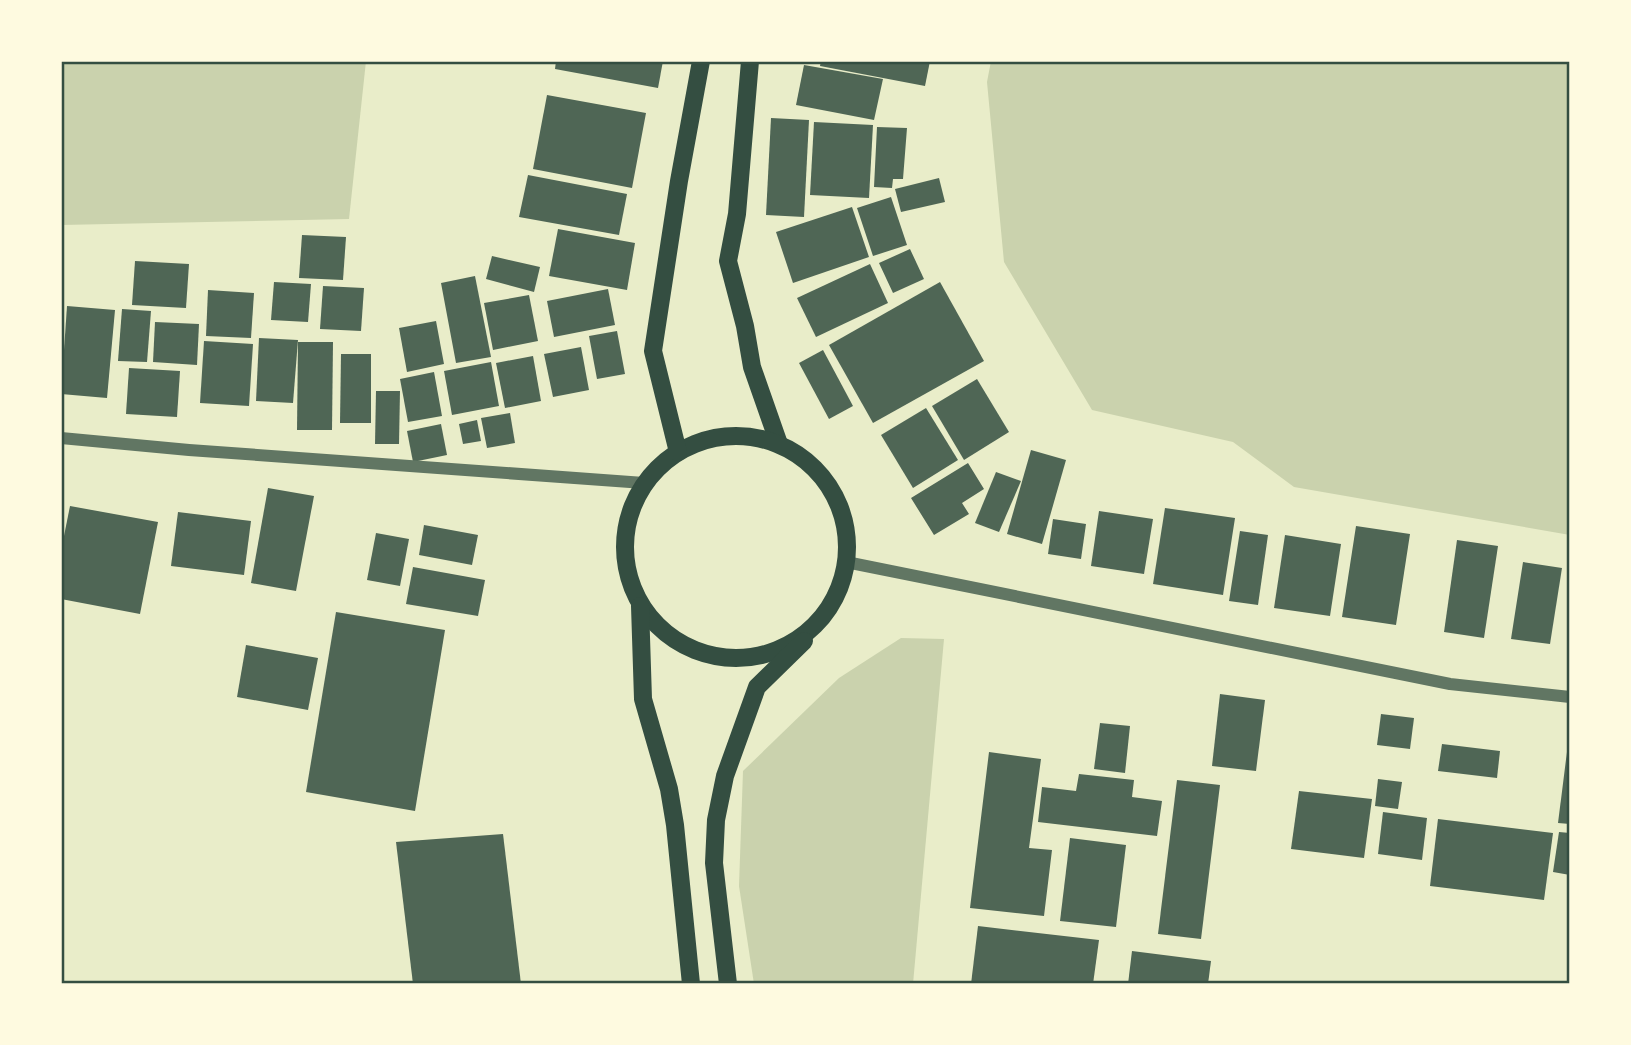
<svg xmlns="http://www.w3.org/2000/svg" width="1631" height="1045" font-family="'Noto Serif',serif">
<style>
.green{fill:#cad2ad}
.building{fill:#4f6655}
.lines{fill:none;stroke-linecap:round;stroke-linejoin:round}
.tertiary{stroke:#617663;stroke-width:12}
.primary{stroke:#344e41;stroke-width:18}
.neatline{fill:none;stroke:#344e41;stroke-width:2.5}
</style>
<rect width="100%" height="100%" fill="#e9edc9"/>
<g class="green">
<polygon points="61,61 366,61 349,219 61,225"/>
<polygon points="991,61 1570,61 1570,535 1294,487 1233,442 1092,410 1004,262 987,82"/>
<polygon points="901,638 944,639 913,984 754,984 739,886 743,771 839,678"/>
</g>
<g class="building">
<polygon points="556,61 663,61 658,88 555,69"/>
<polygon points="821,61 930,61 925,86 820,66"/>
<polygon points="804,65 883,79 874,120 796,105"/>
<polygon points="547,95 646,113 632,188 533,169"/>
<polygon points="771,118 809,120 804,217 766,215"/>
<polygon points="814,122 873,125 869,198 810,195"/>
<polygon points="877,127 907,128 903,179 893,179 892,188 874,187"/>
<polygon points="528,175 627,194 619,235 519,217"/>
<polygon points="939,178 945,202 901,212 895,189"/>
<polygon points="891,197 907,245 873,256 857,208"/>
<polygon points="852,207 869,257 793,283 776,232"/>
<polygon points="558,229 635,243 627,290 549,276"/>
<polygon points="302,235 346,237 343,280 299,278"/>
<polygon points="910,249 924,279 893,293 879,263"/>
<polygon points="492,256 540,267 534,292 486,279"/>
<polygon points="135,261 189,264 186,308 132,305"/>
<polygon points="870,264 888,303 816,337 797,298"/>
<polygon points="475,276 491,357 456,363 441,283"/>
<polygon points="274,282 311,284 308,322 271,320"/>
<polygon points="940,282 984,361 873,423 829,345"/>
<polygon points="323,286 364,288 361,331 320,329"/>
<polygon points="608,289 615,325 554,337 547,301"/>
<polygon points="208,290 254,293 251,338 206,336"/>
<polygon points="529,295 538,341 493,350 484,303"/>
<polygon points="67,306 115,310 107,398 61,394"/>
<polygon points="122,309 151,311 147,362 118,361"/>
<polygon points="436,321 444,364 407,372 399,328"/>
<polygon points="155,322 199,324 197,365 153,362"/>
<polygon points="617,331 625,374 597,379 589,336"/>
<polygon points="259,338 298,340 293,403 256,401"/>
<polygon points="204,341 253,344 249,406 200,403"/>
<polygon points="298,342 333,342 332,430 297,430"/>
<polygon points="581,347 589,390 553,397 544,354"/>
<polygon points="823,350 853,406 829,419 799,363"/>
<polygon points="341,354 371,354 371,423 340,423"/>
<polygon points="533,356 541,401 505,408 496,363"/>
<polygon points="491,362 499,406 452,415 444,371"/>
<polygon points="129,368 180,371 177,417 126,414"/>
<polygon points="434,372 442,416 408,422 400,379"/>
<polygon points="977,379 1009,432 964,460 932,406"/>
<polygon points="376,391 400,391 399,444 375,444"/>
<polygon points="926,408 958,460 913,488 881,435"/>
<polygon points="510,413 515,443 487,448 481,418"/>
<polygon points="477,420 481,441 463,444 459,424"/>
<polygon points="441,424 447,455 413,462 407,431"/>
<polygon points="1031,450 1066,460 1042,544 1007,534"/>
<polygon points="968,463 984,489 962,503 969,514 934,535 911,498"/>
<polygon points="996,472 1021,481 999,532 975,523"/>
<polygon points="268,488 314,496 296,591 251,583"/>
<polygon points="70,506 158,522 140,614 61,599 61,551"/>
<polygon points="1165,508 1235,518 1223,595 1153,584"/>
<polygon points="1099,511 1153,519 1144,574 1091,566"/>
<polygon points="178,512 251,521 244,575 171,566"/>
<polygon points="1053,519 1086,524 1081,559 1048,554"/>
<polygon points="424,525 478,535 472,565 419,555"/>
<polygon points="1356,526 1410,534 1396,625 1342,617"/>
<polygon points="1240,531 1268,535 1258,605 1229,601"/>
<polygon points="376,533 409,539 400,586 367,580"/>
<polygon points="1285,535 1341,544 1330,616 1274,608"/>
<polygon points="1457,540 1498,546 1484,638 1444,632"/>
<polygon points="1523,562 1562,568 1550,644 1511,639"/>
<polygon points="413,567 485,580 478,616 406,604"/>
<polygon points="336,612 445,630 415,811 306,792"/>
<polygon points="246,645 318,658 308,710 237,697"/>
<polygon points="1220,694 1265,700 1256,771 1212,766"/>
<polygon points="1381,714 1414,718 1410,749 1377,745"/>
<polygon points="1100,723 1130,726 1125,773 1094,769"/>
<polygon points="1442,744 1500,751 1497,778 1438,771"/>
<polygon points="1568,744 1570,744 1570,824 1558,823"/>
<polygon points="989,752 1041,759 1029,848 1052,850 1044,916 970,908"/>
<polygon points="1079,774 1134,780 1132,797 1162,801 1157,836 1038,822 1042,787 1076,791"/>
<polygon points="1378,779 1402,782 1398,809 1375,806"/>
<polygon points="1177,780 1220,785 1201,939 1158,934"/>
<polygon points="1299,791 1372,799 1364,858 1291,849"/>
<polygon points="1383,812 1427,818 1422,860 1378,854"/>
<polygon points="1438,819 1553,833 1544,900 1430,886"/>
<polygon points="1559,832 1570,833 1570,875 1553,872"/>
<polygon points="503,834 521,984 413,984 396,842"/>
<polygon points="1070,838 1126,845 1116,927 1060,921"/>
<polygon points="978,926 1099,940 1093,984 971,984"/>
<polygon points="1132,951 1211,961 1208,984 1128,984"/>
</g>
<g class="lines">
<g class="tertiary">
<polyline points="61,438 189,450 644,483"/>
<polyline points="846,562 1450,684 1570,697"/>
</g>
<g class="primary">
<polyline points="750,61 737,214 728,261 745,326 752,367 779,444"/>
<circle cx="736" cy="547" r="111"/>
<polyline points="678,452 653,351 679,181 701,61"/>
<polyline points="640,606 643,699 669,789 675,825 691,984"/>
<polyline points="728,984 714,863 716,820 725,776 757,687 804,641"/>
</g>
</g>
<rect width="1631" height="1045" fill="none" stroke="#fefae0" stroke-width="126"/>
<rect x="63" y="63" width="1505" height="919" class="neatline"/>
</svg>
